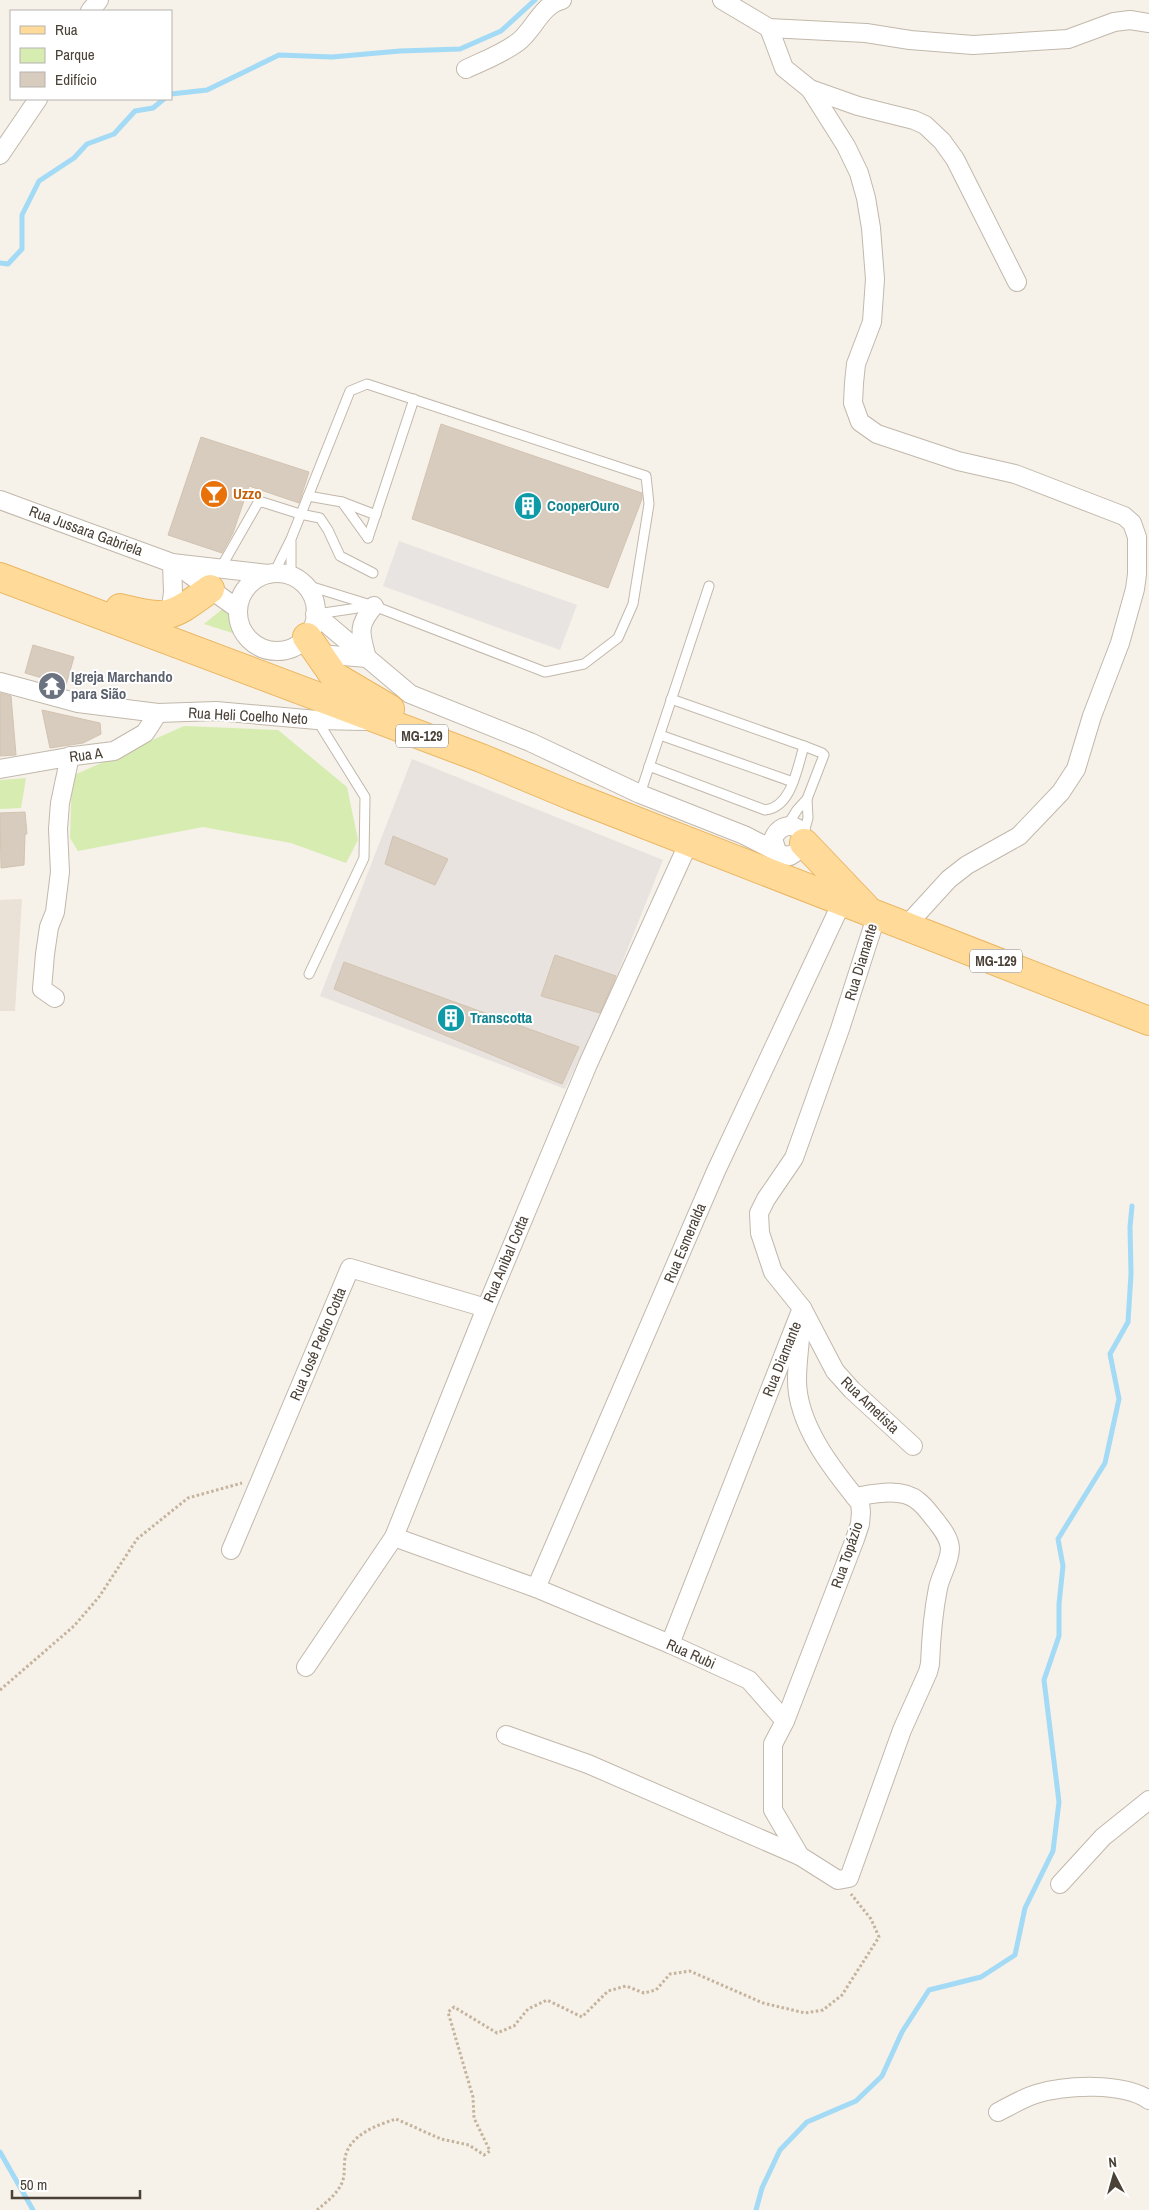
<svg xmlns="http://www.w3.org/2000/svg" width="1149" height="2210" font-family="'Archivo Narrow',sans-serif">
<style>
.residential{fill:#eae2d7}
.industrial{fill:#e8e3de}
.green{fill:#d6ecb0}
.parking{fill:#e7e4e1}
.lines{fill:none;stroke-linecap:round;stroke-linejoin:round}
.stream{stroke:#a3daf5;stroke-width:5}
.building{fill:#d8ccbe;stroke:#d3c3b1}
.lane-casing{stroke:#c2b8ab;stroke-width:11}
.street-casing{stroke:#c2b8ab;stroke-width:20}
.primary-casing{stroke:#ebb762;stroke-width:30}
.path{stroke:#c5b39b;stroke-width:3;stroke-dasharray:2.5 2.5;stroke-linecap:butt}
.lane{stroke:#fff;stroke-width:9}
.street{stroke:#fff;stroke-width:18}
.primary{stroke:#ffda99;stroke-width:28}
.labels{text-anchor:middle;stroke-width:4;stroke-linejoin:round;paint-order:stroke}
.shield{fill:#fff;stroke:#807a73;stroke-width:1}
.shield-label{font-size:14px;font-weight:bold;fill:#4a4137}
.food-label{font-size:15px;font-weight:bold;fill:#c56008;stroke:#fff;text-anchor:start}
.culture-label{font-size:15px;font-weight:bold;fill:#0d838f;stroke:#fff;text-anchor:start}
.street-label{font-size:15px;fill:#4a4137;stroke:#fff}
.worship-label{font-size:15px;font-weight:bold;fill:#5b616d;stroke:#fff;text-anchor:start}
</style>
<rect width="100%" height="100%" fill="#f6f1e9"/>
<polygon class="residential" points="22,899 15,1011 0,1011 0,900"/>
<polygon class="industrial" points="412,759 663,860 602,1013 565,1089 320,996"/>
<g class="green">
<polygon points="231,602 239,635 204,624"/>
<polygon points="184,726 278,730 347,787 358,840 346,863 291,843 203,827 78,851 70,838 72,776"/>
<polygon points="26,778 21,808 0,809 0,780"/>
</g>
<polygon class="parking" points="399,541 577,605 560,650 383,586"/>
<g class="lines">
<g class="stream">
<polyline points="171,94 207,90 279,55 332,57 400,51 460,49 501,31 535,0"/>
<polyline points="0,263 8,264 22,249 22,215 39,181 74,158 87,144 114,134 135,111 153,108 164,99"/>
<polyline points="0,2152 33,2210"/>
<polyline points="756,2210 762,2188 780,2150 807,2122 856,2101 882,2076 902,2032 929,1990 981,1977 1015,1955 1025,1908 1053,1851 1059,1802 1044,1680 1059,1636 1059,1604 1063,1566 1058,1539 1105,1463 1119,1399 1110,1354 1128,1322 1131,1274 1130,1227 1132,1206"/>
</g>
</g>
<g class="building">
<polygon points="441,424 642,493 642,499 608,588 412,519"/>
<polygon points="201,437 309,472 299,503 249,486 233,533 222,553 168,535"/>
<polygon points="33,645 74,657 66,685 25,673"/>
<polygon points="0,693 11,696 16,755 0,756"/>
<polygon points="42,710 100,723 101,734 83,743 50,748"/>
<polygon points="25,812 27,834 25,834 24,865 1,868 0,813"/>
<polygon points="393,836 448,859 435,885 385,864"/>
<polygon points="555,955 616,976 600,1013 541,996"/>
<polygon points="344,962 579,1047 562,1084 334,989"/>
</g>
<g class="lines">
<defs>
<g id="lane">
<polyline points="308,496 342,502 376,515"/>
<polyline points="342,502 368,538"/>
<polyline points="368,538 414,399"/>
<polyline points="291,542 291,576"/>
<polyline points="220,569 259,501 300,514 320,518 328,530 340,556 373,573"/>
<polyline points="274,573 291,539 350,391 367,384 646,476 649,504 633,604 618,638 584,664 545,672 374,606 306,585"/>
<polyline points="317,614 371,606"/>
<polyline points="660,735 793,782"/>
<path d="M649,766L765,810C792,807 797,768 804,746L671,699"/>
<polyline points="640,794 709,586"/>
<polyline points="787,826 797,810 807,799 824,755 822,753 804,746"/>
<polyline points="803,836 808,818 807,799"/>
<polyline points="309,974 364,858 365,797 317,720"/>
</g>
<g id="street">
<polyline points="722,0 769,28 866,33 910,40 973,45 1068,39 1114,22 1130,20 1149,23"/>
<polyline points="90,11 99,0"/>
<polyline points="769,28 784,68 810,89 858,106 914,120 925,125 942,141 955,159 1017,282"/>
<path d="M466,69C483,61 502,54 518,42C534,30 541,5 562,0"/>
<polyline points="810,89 846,146 859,173 866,198 871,228 875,279 872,322 856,364 854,383 853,403 860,422 877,434 958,461 1015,474 1124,516 1132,523 1137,537 1137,574 1135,589 1120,643 1092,716 1076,769 1061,792 1019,836 967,865 949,879 906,926"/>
<polyline points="0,155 38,99"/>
<polyline points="0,500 172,563 268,574"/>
<polyline points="175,564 238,609"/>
<circle cx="277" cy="612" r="39"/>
<path d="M315,614L410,694L530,742L640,794L744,835L783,855L790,856L801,849C810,826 783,816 773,839L777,851"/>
<polyline points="170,615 173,592 172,563"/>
<polyline points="319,654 367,658"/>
<path d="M367,658C360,633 357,626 374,606"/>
<polyline points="0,682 78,703 158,713 216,711 317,720 365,721"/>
<polyline points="0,769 74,756 114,751 145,733 158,713"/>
<polyline points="55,998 42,989 45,954 49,927 55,912 60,872 58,829 60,803 70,756"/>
<polyline points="802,1308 835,1371 852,1390 913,1446"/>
<path d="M394,1537L536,1588L670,1644L749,1680L785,1721L773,1744V1810L800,1856L838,1880L849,1878L902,1730L928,1672L930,1664C931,1638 933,1613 938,1588C941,1574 950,1562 950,1548C949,1537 942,1529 936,1521C930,1514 925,1506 918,1501C902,1487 873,1494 855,1497"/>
<polyline points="231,1550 350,1268 486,1308"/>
<polyline points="536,1588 716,1171 842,902"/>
<polyline points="670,1644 802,1308 773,1272 760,1233 759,1213 766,1199 794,1158 840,1029 877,914"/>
<polyline points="306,1667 394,1537 486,1308 588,1064 689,842"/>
<path d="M785,1721L855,1539L860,1524L861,1512L860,1503C833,1470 797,1425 797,1380C797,1362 800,1344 801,1326"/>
<polyline points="506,1735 588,1764 800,1856"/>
<polyline points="1060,1884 1103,1837 1149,1800"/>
<path d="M998,2112C1010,2106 1023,2098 1036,2094C1066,2085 1123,2082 1149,2100"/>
</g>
<g id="primary">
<polyline points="0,577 481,758 572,796 1149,1021"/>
<path d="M120,608C169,620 170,618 210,589"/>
<polyline points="307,637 334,676 390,709"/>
<polyline points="804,843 865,907"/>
</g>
</defs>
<use href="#lane" class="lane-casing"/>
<use href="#street" class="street-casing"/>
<use href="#primary" class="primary-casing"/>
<g class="path">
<polyline points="0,1690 74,1626 99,1597 137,1539 188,1498 242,1483"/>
<path d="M317,2210C324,2204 332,2198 337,2191C347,2178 343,2171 345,2158C349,2135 377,2125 396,2119L441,2139L469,2145L484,2155L490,2151L474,2118L473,2097L448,2012L454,2007L497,2033L514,2026L528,2009L547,2000L582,2017L608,1991L626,1986L644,1993L656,1990L670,1974L690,1971L763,2003L805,2013L823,2010L842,1995L879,1937L871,1919L851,1894"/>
</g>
<use href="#lane" class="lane"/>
<use href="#street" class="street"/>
<use href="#primary" class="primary"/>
</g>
<defs>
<symbol id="bar-disc" viewBox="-11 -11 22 22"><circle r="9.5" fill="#e8710a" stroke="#fff"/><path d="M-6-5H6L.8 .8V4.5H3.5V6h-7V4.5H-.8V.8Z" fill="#fff"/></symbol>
<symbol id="building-disc" viewBox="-11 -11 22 22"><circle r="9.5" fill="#0f9aa8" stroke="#fff"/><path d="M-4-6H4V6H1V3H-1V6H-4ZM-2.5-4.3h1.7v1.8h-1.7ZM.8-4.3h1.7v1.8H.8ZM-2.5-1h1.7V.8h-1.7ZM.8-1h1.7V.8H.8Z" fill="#fff"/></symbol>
<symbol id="temple-disc" viewBox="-11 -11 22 22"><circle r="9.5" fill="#6b7280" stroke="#fff"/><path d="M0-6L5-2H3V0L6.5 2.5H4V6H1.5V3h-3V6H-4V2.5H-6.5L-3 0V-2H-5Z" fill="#fff"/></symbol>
</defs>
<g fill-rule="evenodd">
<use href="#bar-disc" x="198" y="478" width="32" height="32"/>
<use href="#building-disc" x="512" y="490" width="32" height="32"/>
<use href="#temple-disc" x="36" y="670" width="32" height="32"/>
<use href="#building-disc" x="435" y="1002" width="32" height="32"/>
</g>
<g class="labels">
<g class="shield">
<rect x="396" y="724.5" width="52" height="23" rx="4"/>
<rect x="970" y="949.5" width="52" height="23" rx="4"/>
</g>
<g class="shield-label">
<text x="422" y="741">MG-129</text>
<text x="996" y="966">MG-129</text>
</g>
<g class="food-label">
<text x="233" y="499">Uzzo</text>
</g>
<g class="culture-label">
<text x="547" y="511">CooperOuro</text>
<text x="470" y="1023">Transcotta</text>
</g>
<g class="street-label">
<text transform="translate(86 531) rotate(20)" y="5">Rua Jussara Gabriela</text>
<text transform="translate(248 716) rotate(3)" y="5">Rua Heli Coelho Neto</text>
<text transform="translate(86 755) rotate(-7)" y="5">Rua A</text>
<text transform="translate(861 962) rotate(-73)" y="5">Rua Diamante</text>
<text transform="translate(685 1243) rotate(-67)" y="5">Rua Esmeralda</text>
<text transform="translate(506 1259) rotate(-67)" y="5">Rua Anibal Cotta</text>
<text transform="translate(318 1344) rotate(-67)" y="5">Rua José Pedro Cotta</text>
<text transform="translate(782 1359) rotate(-68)" y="5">Rua Diamante</text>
<text transform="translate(870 1405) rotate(44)" y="5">Rua Ametista</text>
<text transform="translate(847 1555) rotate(-71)" y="5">Rua Topázio</text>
<text transform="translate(691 1654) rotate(24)" y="5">Rua Rubi</text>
</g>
<g class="worship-label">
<text x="71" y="682">Igreja Marchando<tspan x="71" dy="17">para Sião</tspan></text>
</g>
</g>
<rect x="10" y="10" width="162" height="90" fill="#ffffff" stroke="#b7b3af"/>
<rect x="20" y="26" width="25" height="8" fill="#ffda99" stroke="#b7b3af"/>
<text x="55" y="35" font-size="15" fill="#4a4137">Rua</text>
<rect x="20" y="48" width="25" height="15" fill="#d6ecb0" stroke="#b7b3af"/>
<text x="55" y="60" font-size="15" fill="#4a4137">Parque</text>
<rect x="20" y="72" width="25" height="15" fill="#d8ccbe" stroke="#b7b3af"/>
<text x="55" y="85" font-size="15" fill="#4a4137">Edifício</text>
<g transform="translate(1114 2175) rotate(354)" stroke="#ffffff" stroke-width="4" paint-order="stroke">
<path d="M0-4L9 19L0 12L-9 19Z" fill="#4a4137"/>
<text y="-8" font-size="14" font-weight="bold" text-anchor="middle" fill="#4a4137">N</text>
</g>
<path d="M12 2190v8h128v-8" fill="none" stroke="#4a4137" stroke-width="2.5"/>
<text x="20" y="2190" font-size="15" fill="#4a4137" stroke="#ffffff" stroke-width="4" paint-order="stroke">50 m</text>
</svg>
